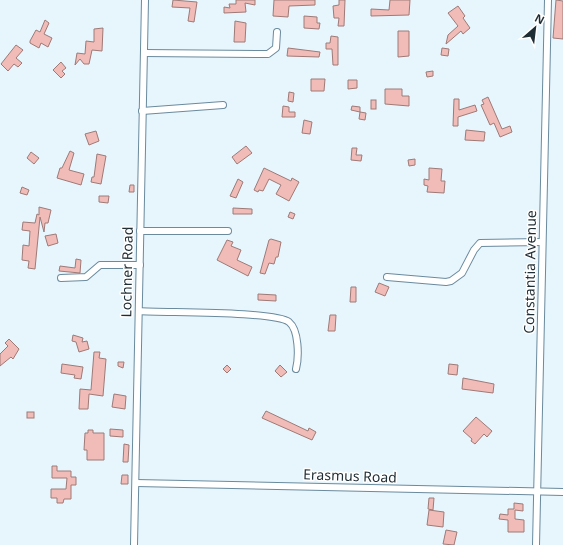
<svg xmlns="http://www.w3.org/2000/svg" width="563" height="545" font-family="'Noto Sans',sans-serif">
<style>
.building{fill:#f1bcb8;stroke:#9e7a77}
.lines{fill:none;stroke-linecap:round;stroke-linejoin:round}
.minor-casing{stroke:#6a8a9d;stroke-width:8}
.minor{stroke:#fff;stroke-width:6}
.labels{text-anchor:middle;stroke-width:3;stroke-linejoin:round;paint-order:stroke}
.street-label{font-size:14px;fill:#1e2c33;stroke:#fff}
</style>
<rect width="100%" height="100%" fill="#e7f5fd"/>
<g class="building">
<polygon points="173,0 197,2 194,22 188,21 190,8 172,7"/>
<polygon points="236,0 255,0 255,5 245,3 246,12 224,13 224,7 230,8 229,4 236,4"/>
<polygon points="274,0 315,0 315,5 289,6 288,17 273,16"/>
<polygon points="339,0 345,0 344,26 338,26 339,18 334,18 333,6 339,5"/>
<polygon points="390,0 410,0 409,15 371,16 371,9 389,10"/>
<polygon points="556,0 563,1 563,39 553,38"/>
<polygon points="458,6 465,16 463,18 470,28 463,34 461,31 446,44 448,35 458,26 448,13"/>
<polygon points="304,16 317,17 317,23 320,23 319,29 304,28"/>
<polygon points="45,20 49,23 44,34 52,38 48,47 41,43 39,48 30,43 30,41 36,30 40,32"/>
<polygon points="235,21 246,23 245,42 234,42"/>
<polygon points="103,28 102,51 92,50 89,64 84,64 80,59 75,65 77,53 85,54 86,41 94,42 94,29"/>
<polygon points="398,31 409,31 409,56 398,57"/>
<polygon points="331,36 338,37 338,65 333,65 332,49 326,49 326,43 330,43"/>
<polygon points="16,45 23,50 16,58 22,63 18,67 14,64 8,71 1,64"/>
<polygon points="288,48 320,52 319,57 287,56"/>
<polygon points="442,48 449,49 448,56 441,55"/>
<polygon points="61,62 66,68 62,71 65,74 61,78 53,70"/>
<polygon points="433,71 433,76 427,77 426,72"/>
<polygon points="311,79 325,79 324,91 311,91"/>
<polygon points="348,80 357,80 357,88 348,89"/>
<polygon points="385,89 402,89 402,96 409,96 409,106 385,104"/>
<polygon points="289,92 294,93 293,102 288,101"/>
<polygon points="488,97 502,129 510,126 512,132 500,137 494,123 490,125 481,105 484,104 482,100"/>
<polygon points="454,99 459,99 459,110 475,105 477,111 458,117 458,126 453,126"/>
<rect x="371" y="100" width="5" height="9"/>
<polygon points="283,106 289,107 289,112 295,112 295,117 282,117"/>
<polygon points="352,106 360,107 360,112 351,110"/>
<polygon points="360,112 366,113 365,120 359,119"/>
<polygon points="304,120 312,122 310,134 302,133"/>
<polygon points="466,130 485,132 484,141 465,140"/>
<polygon points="96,131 99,141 89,145 85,134"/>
<polygon points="246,146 252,153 237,164 232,157"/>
<polygon points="352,148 357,148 356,155 362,155 361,161 351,160"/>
<polygon points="70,151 74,153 69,170 84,174 81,185 57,178 60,168 62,168"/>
<polygon points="31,152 39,158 34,164 27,158"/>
<polygon points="97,154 106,156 101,184 91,182 92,177 94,177"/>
<polygon points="415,159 415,165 409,166 408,160"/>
<polygon points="264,168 291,181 292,178 299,182 289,201 276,194 281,185 269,179 263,191 259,190 258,192 254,190"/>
<polygon points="429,168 442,169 441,181 445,181 444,193 427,192 428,186 424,185 424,179 429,180"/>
<polygon points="238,179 243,182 236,198 230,196"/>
<polygon points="130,185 134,185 134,192 129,192"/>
<polygon points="22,187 29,190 27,195 20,193"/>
<polygon points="99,196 109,196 108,203 99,202"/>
<polygon points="39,207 51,210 48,223 45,223 44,232 40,217 35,269 28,268 29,261 22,260 23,245 29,246 30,231 22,230 23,222 35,223 37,214 39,215"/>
<polygon points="233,208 252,209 252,214 233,214"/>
<polygon points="290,212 295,214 293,219 288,217"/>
<polygon points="56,234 58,243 48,246 45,236"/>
<polygon points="271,239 281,242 278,257 276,257 274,264 269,263 265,274 260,273 269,240"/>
<polygon points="227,240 233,242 231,246 241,250 237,260 252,267 248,276 217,260"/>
<polygon points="76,259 81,260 80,273 59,271 60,266 75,268"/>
<polygon points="379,283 389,287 385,296 375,292"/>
<polygon points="351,287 356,287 356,302 350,302"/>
<polygon points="258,294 276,295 276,301 258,300"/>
<polygon points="330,315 336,315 335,331 328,331"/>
<polygon points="73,335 83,338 82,342 87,341 89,349 79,352 76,342 72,341"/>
<polygon points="9,339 19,349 13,359 11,357 0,366 0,354 8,346 5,343"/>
<polygon points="94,352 100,352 99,358 106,359 103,396 89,394 88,409 79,409 80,389 91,390"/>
<polygon points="118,362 124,362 123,368 118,366"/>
<polygon points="62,364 83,367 81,379 74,378 75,375 61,373"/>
<polygon points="449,364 458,365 457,375 448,374"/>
<polygon points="227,365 231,369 227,373 223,369"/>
<polygon points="280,365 287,372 281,377 275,371"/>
<polygon points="463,378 494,384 493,393 462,389"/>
<polygon points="114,394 126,396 125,409 112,407"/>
<polygon points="266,411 308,431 309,428 316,432 312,440 262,418"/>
<rect x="27" y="412" width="7" height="6"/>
<polygon points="476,417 492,431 487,437 484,434 475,444 471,441 472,439 463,431"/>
<polygon points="110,429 123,430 123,437 110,436"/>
<polygon points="88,430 93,430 93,433 104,433 104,460 87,460 87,450 84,450 85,433 88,433"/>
<polygon points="124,444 129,445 128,462 123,462"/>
<polygon points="52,466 57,466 57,471 71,471 71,477 76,477 76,485 71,485 71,499 64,499 63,503 57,503 57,498 51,498 51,489 66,489 67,478 52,478"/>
<polygon points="122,475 128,475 128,484 121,484"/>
<polygon points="429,498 434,498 433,510 428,509"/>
<polygon points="514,503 523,504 523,511 515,510 515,519 524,520 524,532 508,532 508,520 499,519 500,514 508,515 508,509 514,509"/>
<polygon points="429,510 444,512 443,527 427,525"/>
<polygon points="446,530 457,532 454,545 443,544"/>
</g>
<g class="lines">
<defs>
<g id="minor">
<polyline points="144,53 268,54 276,48 277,32"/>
<polyline points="142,111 223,105"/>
<polyline points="140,231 228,231"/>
<polyline points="387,277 446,282 451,281 462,273 474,250 480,243 542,242"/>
<polyline points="61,278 86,277 100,265 140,265"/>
<path d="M139,311C164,313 274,311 289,322C299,330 299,357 296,369"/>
<polyline points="136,483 563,492"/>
<polyline points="134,545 145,0"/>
<polyline points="536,545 548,0"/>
</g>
</defs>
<use href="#minor" class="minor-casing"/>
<use href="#minor" class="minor"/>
</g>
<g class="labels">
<g class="street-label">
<text transform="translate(127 272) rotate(-89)" y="5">Lochner Road</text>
<text transform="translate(530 272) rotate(-89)" y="5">Constantia Avenue</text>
<text transform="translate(350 476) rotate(2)" y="5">Erasmus Road</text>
</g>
</g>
<g transform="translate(535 28) rotate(28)" stroke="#ffffff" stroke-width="3" paint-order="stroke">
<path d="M0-3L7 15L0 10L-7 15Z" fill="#1e2c33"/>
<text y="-6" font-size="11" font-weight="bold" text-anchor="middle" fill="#1e2c33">N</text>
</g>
</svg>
